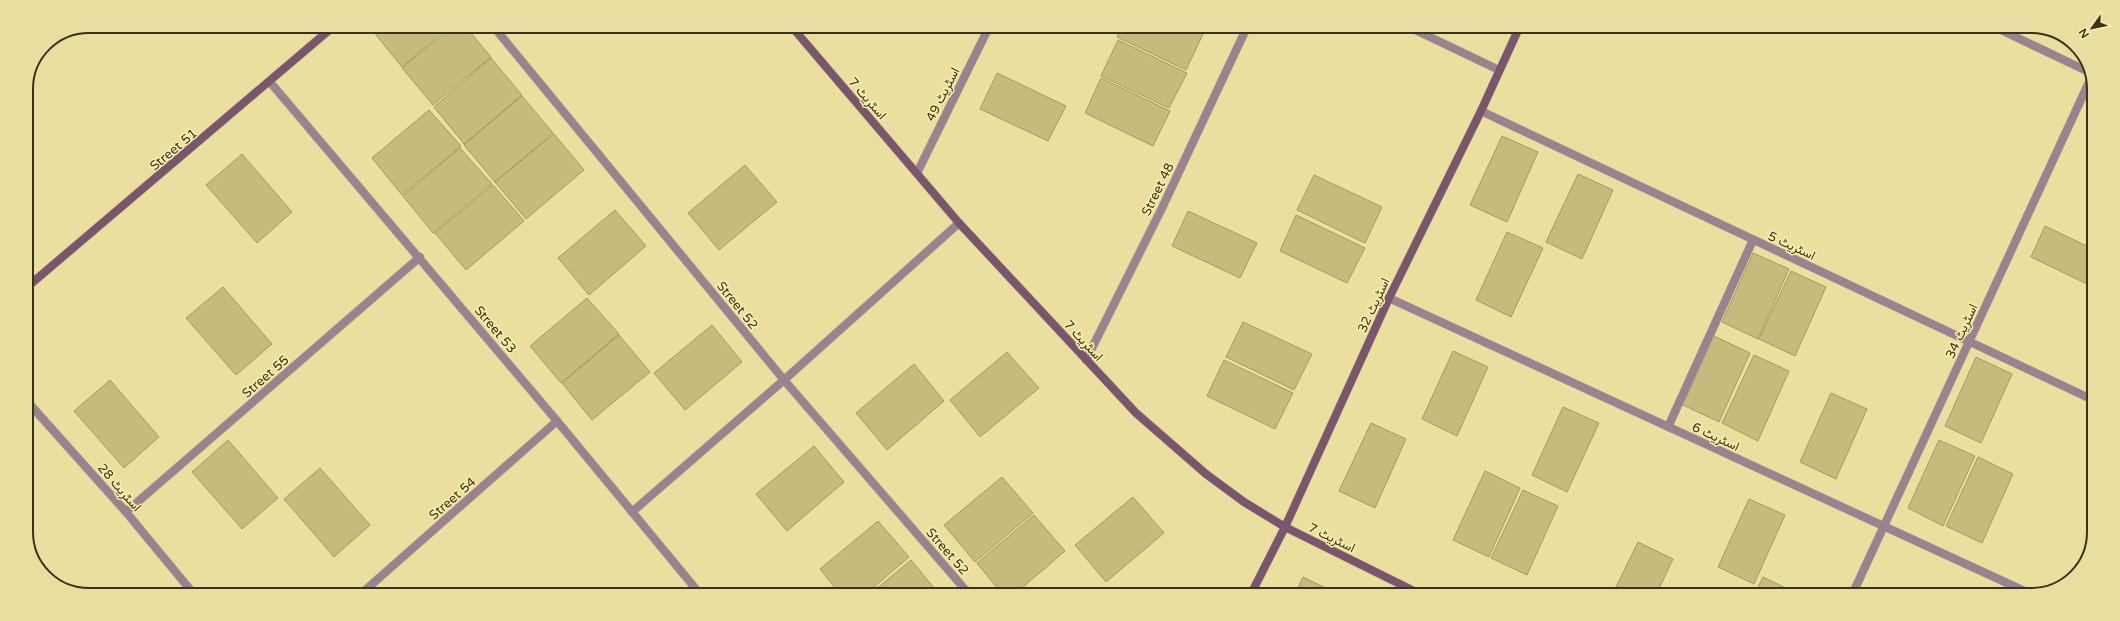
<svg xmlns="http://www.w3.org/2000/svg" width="2120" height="621" font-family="'Varela Round',Vazirmatn,sans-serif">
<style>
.building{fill:#c6bb7c;stroke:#a59b5d}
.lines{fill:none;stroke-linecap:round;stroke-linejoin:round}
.street-casing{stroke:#c6bd84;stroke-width:9}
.secondary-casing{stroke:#c6bd84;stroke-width:9}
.street{stroke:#9a8291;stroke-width:8}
.secondary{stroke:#79566d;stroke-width:8}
.labels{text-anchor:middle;stroke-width:3;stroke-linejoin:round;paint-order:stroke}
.street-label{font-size:13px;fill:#38341a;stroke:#f8edac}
.rim{fill:none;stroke:#38341a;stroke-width:2}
</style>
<rect width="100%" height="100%" fill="#eadf9f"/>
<g class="building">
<polygon points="376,26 450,26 402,67 372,30"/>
<polygon points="453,26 465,26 491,57 433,105 402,68"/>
<polygon points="1122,27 1187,27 1203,34 1186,70 1117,37"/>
<polygon points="1118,40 1187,73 1169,108 1101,76"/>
<polygon points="491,58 522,95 464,144 434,107"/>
<polygon points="997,73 1066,106 1048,141 980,109"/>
<polygon points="1101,78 1170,111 1153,146 1085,113"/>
<polygon points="522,96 553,133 495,182 464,145"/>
<polygon points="429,110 461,146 402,195 372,158"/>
<polygon points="554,134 584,170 526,219 495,182"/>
<polygon points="1502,136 1538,152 1507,222 1470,205"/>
<polygon points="460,148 492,184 433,233 403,196"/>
<polygon points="242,154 292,212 257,243 206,185"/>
<polygon points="745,165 777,202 719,250 688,213"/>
<polygon points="1578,174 1613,190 1582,259 1546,242"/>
<polygon points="1314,175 1382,207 1365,243 1297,210"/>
<polygon points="493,185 524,221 466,270 435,233"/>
<polygon points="615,210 646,246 589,295 558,258"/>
<polygon points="1188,211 1257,243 1240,278 1172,246"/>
<polygon points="1296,215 1365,248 1347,283 1280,251"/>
<polygon points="2045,226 2093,249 2093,270 2087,284 2031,257"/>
<polygon points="1507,232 1543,248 1511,317 1476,300"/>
<polygon points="1753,253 1789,269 1758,339 1722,322"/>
<polygon points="1791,271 1826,287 1795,356 1759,339"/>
<polygon points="223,287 272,344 236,375 186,318"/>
<polygon points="587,298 619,334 561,383 530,346"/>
<polygon points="1243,322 1312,354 1294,390 1226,357"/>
<polygon points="712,325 742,362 685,410 654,373"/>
<polygon points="619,335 650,372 592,420 562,383"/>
<polygon points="1714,336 1750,353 1719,422 1683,405"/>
<polygon points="1453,351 1488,367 1457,436 1422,419"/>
<polygon points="1007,352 1039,388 980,437 950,400"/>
<polygon points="1754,355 1789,371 1758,441 1722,423"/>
<polygon points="1976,357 2012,374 1981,443 1945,426"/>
<polygon points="1224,360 1293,393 1275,429 1207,396"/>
<polygon points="914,364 944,401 887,450 856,413"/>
<polygon points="110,380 159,437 124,468 74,411"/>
<polygon points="1831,393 1867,409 1836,479 1800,462"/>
<polygon points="1563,407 1599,423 1567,492 1532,475"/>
<polygon points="1371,423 1406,439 1375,508 1339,491"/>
<polygon points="228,440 278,498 242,529 192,472"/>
<polygon points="1939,440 1975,456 1943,526 1908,508"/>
<polygon points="814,446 844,482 787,531 756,494"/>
<polygon points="1978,457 2013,474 1982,543 1946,526"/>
<polygon points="320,468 370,525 334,557 284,499"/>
<polygon points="1485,471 1520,488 1489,557 1453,540"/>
<polygon points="1002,477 1033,513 975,562 944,525"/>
<polygon points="1523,490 1558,506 1527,575 1491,558"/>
<polygon points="1133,497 1164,533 1106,582 1075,545"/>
<polygon points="1749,499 1785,515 1754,584 1718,567"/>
<polygon points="1034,515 1065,551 1015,594 1002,594 977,563"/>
<polygon points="878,521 909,557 866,594 840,594 820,569"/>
<polygon points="1638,542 1673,559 1656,595 1612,595"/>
<polygon points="911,560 939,594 870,594"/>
<polygon points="1303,577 1338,594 1295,594"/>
<polygon points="1763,577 1800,595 1754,595"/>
</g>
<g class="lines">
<defs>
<g id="street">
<polyline points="493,26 784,380 969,594"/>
<polyline points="1409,27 1499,70"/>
<polyline points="1997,28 2089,72"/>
<polyline points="270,82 557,421 700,594"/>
<polyline points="1481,111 2093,400"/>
<polyline points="917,173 989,27"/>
<polyline points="1389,298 2033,595"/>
<polyline points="1086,360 1162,208 1247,27"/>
<polyline points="26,400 126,512 193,593"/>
<polyline points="1668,427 1753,240"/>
<polyline points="126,512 420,257"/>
<polyline points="632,512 784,380 959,223"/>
<polyline points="362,593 557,421"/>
<polyline points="1852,595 2091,78"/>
</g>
<g id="secondary">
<polyline points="792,27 959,223 1136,413 1206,474 1244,502 1285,527 1420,594"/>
<polyline points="26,288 334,26"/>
<polyline points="1251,594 1285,527 1389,298 1481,111 1519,28"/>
</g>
</defs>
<use href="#street" class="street-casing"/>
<use href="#secondary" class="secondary-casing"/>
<use href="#street" class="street"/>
<use href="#secondary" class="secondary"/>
</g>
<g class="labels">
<g class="street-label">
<text transform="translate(942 94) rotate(-63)" y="5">اسٹریٹ 49</text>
<text transform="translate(868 98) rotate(49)" y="5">اسٹریٹ 7</text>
<text transform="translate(173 149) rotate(-40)" y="5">Street 51</text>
<text transform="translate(1157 189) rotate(-64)" y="5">Street 48</text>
<text transform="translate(1792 245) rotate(25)" y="5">اسٹریٹ 5</text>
<text transform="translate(738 305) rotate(51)" y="5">Street 52</text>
<text transform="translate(1373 305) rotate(-65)" y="5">اسٹریٹ 32</text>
<text transform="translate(496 329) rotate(50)" y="5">Street 53</text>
<text transform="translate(1961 331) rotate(-65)" y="5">اسٹریٹ 34</text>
<text transform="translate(1084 340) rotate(47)" y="5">اسٹریٹ 7</text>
<text transform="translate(265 376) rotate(-41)" y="5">Street 55</text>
<text transform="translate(1716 436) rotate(25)" y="5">اسٹریٹ 6</text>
<text transform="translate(120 487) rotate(49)" y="5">اسٹریٹ 28</text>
<text transform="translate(452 498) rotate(-41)" y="5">Street 54</text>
<text transform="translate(1332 537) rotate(26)" y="5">اسٹریٹ 7</text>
<text transform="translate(948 551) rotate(49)" y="5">Street 52</text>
</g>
</g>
<path d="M0 0H2120V621H0ZM89 33H2031A56 56 0 0 1 2087 89V532A56 56 0 0 1 2031 588H89A56 56 0 0 1 33 532V89A56 56 0 0 1 89 33Z" fill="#e9dea0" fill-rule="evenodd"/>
<path class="rim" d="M89 33H2031A56 56 0 0 1 2087 89V532A56 56 0 0 1 2031 588H89A56 56 0 0 1 33 532V89A56 56 0 0 1 89 33Z"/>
<g transform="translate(2092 28) rotate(237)" stroke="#f8edac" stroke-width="3" paint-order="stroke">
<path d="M0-3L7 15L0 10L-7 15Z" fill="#38341a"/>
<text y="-6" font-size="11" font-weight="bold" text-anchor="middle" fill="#38341a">N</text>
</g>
</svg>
